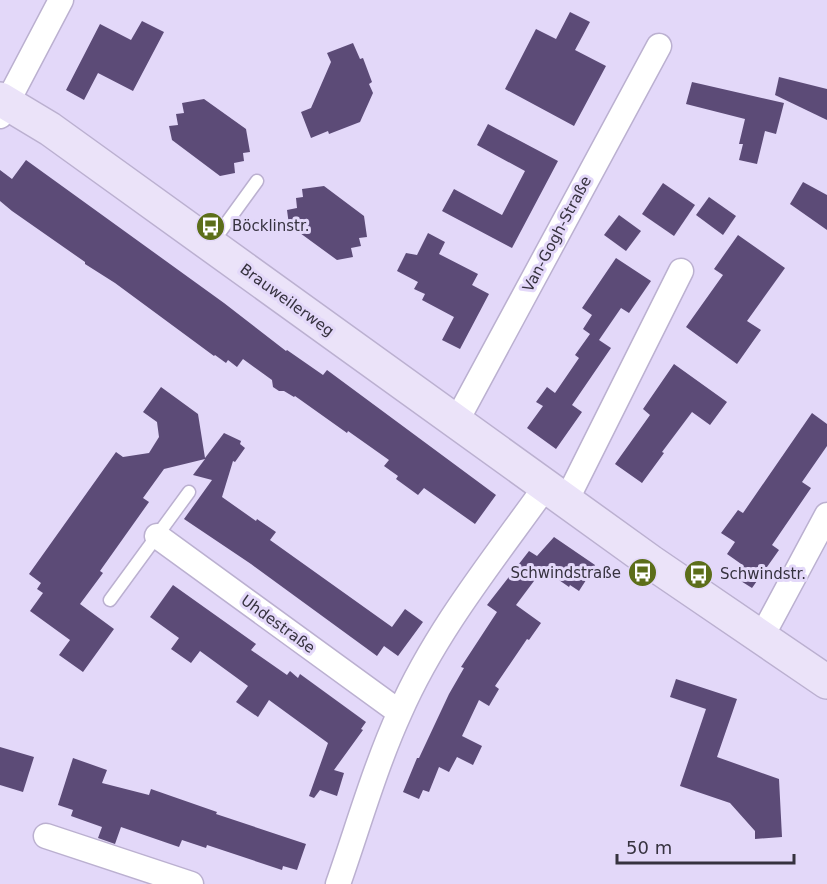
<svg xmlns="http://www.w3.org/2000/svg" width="827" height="884" font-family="'DejaVu Sans',sans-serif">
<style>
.building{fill:#5c4b77}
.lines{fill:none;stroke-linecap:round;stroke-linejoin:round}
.lane-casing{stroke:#bbb0d0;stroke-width:15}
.street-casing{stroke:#bbb0d0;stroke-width:27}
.secondary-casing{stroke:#bbb0d0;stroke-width:36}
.lane{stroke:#fff;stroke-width:12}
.street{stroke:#fff;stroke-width:24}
.secondary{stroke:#ebe3f9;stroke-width:33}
.labels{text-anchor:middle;stroke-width:6;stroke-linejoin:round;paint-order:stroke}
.poi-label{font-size:15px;fill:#36323f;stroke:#e3d8f9;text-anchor:start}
.street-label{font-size:15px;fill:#36323f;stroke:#e3d8f9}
</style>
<rect width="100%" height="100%" fill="#e3d8f9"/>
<g class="building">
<polygon points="570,12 590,22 575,50 606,66 574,126 505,89 536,29 556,39"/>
<polygon points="142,21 164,32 133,91 98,73 84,100 66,90 100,24 131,40"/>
<polygon points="353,43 360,59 363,58 372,82 369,84 373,93 360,122 329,134 328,131 311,138 301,112 311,108 331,62 327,53"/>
<polygon points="779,77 827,89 827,120 775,95"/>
<polygon points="692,82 784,103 776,134 765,131 757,164 739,160 743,144 739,144 745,119 686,104"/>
<polygon points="204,99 246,129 250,152 243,153 244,161 234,163 235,173 220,176 172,140 169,126 178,125 176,114 184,113 182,103"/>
<polygon points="488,124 558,161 512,248 442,211 454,189 502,215 525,171 477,145"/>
<polygon points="26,160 224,303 286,351 287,350 323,375 327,370 496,495 475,524 424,488 418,495 396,479 398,476 384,466 389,460 348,431 347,433 295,396 294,397 284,391 279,391 273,387 272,380 243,359 237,367 228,360 226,363 215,355 214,356 115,283 85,264 85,262 12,211 0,201 0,170 12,179"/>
<polygon points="803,182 827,195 827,230 790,204"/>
<polygon points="663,183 695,205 674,236 642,214"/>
<polygon points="324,186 364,216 367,237 359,238 361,246 351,248 353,257 337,260 289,225 287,210 297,208 296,198 303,197 302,189"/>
<polygon points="709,197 736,216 723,235 696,215"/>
<polygon points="619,215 641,231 626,251 604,235"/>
<polygon points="428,233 445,242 439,254 478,274 472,285 489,294 460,349 442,340 454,317 422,300 425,294 414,289 418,282 397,271 406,253 417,255"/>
<polygon points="738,235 785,268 747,321 761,330 737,364 686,327 723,275 714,269"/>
<polygon points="616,258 651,281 629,313 621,308 599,340 611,348 572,405 582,412 556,449 527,428 543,406 536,402 547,387 555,393 579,358 575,355 590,334 583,329 592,315 582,308"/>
<polygon points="674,364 727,402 710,425 692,412 662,452 664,453 642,483 615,464 650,415 643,409"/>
<polygon points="161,387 198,414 205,458 224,433 241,441 240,444 245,448 235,462 233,461 222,497 256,521 257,519 276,532 270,540 392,627 405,609 423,622 398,656 384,646 377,656 251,564 184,519 212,480 193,475 205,459 164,469 143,498 149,502 100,571 103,573 80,604 114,629 83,672 59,655 70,640 30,611 43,593 37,589 41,583 29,574 116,452 123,457 149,453 159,437 157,422 143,412"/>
<polygon points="812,413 827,424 827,446 802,482 811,488 772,545 779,550 752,588 736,578 744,566 727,554 735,542 721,533 738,510 743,513"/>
<polygon points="554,537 595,565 587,576 588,577 579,591 570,585 569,587 543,569 516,605 541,623 529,640 527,639 495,686 499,689 489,706 479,700 462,736 482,746 473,765 457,757 449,772 439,767 429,792 423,790 419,799 403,792 417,758 419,758 449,694 464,668 461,667 497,612 487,605 529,551 537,556"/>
<polygon points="173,585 256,644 251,650 287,675 290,671 298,678 300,674 366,722 361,729 363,730 334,770 344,773 337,796 320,790 314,798 309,796 328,743 269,700 258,717 236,702 248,686 200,651 191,663 171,649 179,638 150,617"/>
<polygon points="676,679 737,699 717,757 779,779 782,837 755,839 755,831 730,803 680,786 706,709 670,697"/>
<polygon points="0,747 34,757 23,792 0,785"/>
<polygon points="73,758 107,770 102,783 149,795 151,789 217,812 216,814 306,844 297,870 283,866 282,870 207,845 206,848 182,840 179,847 121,827 115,844 98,838 102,827 71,816 73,810 58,805"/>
</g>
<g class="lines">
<defs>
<g id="lane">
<polyline points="212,243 257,181"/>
<polyline points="110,600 189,492"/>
</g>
<g id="street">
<polyline points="0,116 61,0"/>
<polyline points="456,422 659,46"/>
<polyline points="566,501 681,271"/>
<polyline points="157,536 399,712"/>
<polyline points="761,638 827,515"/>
<polyline points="46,836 191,884"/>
<path d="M338,884C358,827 375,767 400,712C436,630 494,559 546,486"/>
</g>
<polyline id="secondary" points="0,99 50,129 651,562 827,682"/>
</defs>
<use href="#lane" class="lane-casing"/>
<use href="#street" class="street-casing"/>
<use href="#secondary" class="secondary-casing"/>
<use href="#lane" class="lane"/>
<use href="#street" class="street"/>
<use href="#secondary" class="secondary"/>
</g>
<defs>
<symbol id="bus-disc" viewBox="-11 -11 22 22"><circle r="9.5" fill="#5c6e1a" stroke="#e3d8f9"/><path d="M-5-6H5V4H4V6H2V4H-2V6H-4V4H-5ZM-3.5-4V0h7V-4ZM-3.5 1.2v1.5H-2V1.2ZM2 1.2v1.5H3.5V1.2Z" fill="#fff"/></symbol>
</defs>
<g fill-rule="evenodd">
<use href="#bus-disc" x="194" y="210" width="33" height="33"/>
<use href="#bus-disc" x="626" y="556" width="33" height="33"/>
<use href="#bus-disc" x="682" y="558" width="33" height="33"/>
</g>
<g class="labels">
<g class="poi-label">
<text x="232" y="231">Böcklinstr.</text>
<text x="621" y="578" text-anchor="end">Schwindstraße</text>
<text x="720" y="579">Schwindstr.</text>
</g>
<g class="street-label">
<text transform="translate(557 234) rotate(-62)" y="5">Van-Gogh-Straße</text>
<text transform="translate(287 300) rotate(36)" y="5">Brauweilerweg</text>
<text transform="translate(278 624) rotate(36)" y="5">Uhdestraße</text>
</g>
</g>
<path d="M617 854v9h177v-9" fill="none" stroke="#36323f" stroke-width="3"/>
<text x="626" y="854" font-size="18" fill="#36323f" stroke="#e3d8f9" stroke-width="4.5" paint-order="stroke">50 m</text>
</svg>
